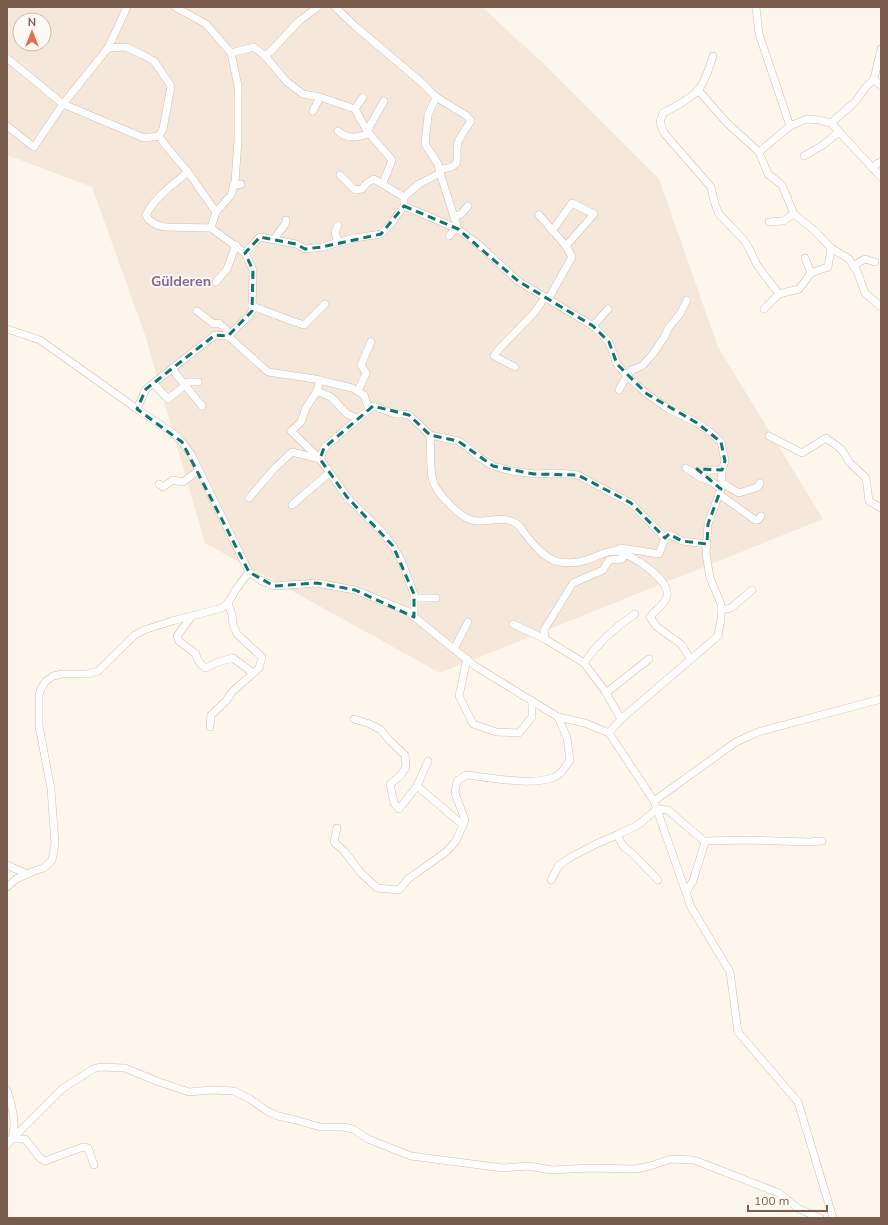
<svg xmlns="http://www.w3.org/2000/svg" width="888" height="1225" font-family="Mulish,sans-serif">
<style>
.residential{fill:#f5e8da;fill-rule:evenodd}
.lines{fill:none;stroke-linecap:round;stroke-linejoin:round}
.minor-casing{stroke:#d1beb0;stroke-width:8}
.minor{stroke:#fff;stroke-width:7}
.marked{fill:none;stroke:#0f766e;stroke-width:3;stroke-dasharray:8 5;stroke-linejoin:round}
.labels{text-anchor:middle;stroke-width:3.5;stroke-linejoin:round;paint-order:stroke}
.quarter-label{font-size:14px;font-weight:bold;fill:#846695;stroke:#fffaf3}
</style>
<rect width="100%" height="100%" fill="#fdf6ec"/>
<path class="residential" d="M7,7H482L544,64L659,179L718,347L823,519L440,673L205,543L145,335L92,187L7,155ZM20,20H44V44H20Z"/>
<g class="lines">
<defs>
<g id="minor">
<polyline points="127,7 108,48 126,47 143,55 154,61 171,86 163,129 159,136 166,146 188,172 216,212"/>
<polyline points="175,7 206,24 231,53 238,86 238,140 235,182 231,195 216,212 211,228"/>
<path d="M335,7L356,27L420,81L436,97L467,116L471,121C467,127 462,134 459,140C452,155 467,166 442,169L440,173L458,229"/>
<polyline points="756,7 759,34 790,126 807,119 819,120 831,123 881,177"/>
<polyline points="231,53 254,47 265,56 271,51 299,21 318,7"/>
<polyline points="265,56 287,82 303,94 320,97"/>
<path d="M713,56C710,66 706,78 700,88C693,97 673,108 663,113L660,122L664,133L711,187L715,204L719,214L743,239L749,248L757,265L779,294"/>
<polyline points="7,58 63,104 144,138 159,136"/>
<polyline points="874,79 881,86"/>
<polyline points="698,90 727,123 759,152"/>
<polyline points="363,97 355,109 367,131 392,160 383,183"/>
<polyline points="313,111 320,97 355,109"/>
<polyline points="831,123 855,102 866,87 874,79 881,49"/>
<polyline points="7,126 34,147 63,104 108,48"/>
<polyline points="790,126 759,152 768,174 782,185 794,214 815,231 831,248 849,259 857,271 865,293 881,307"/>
<path d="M338,131C347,140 358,138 369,133"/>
<polyline points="367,131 384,101"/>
<polyline points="804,156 823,145 839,132"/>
<polyline points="872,168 878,163 881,162"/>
<path d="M188,172C172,185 155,197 146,215L149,220L157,225L165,227L211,228L245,253"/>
<polyline points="340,175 355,190 362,189 367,183 374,179 404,197"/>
<polyline points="233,186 241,184"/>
<polygon points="404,206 458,229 478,244 518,281 593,326 609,342 617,364 630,379 647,394 667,408 697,423 709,431 721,442 725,461 722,470 721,489 708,524 706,553 710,578 721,604 721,619 718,636 621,719 609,733 585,723 558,717 475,666 407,611 355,590 317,583 274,586 260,580 249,572 191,454 182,442 173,433 137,409 146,389 215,335 228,336 249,316 252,311 253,270 245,253 260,237 296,244 305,249 322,247 355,238 381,234 391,224"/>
<polyline points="404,206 404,197 419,184 440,173 438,164 425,144 428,115 436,97"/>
<polyline points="454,217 461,214 468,206"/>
<polyline points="769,222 783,221 794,214"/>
<polyline points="338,225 335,232 338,243"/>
<polyline points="552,231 572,203 594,214 566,246"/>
<polyline points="449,236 456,228"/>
<polyline points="274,239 286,223 286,220"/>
<polyline points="805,258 811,273"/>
<polyline points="854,267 858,263 865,259 875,262"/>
<polyline points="216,282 227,269 236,245"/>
<path d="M252,306C270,312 286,320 304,325L325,304"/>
<polyline points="764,309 779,294 799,289 811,273 828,267 831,248"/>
<polyline points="197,311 214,324 219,323 230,333"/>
<polyline points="593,326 608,309"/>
<polyline points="7,329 40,340 137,409"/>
<polyline points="228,336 268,372 315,379 352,388 364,395 369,410"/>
<polyline points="515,367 494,356 499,349 533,314 544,299 549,298 572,257 566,246 539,215"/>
<polyline points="172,369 202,406"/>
<polyline points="154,384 168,399 189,382 198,382"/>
<polyline points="619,390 627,375 632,370 642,366 652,355 665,336 669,327 680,314 687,300"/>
<polyline points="317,391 331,397 347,414 359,419"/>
<polyline points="358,391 366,373 361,365 371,342"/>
<path d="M430,435C431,449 430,464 432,478C435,492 461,520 476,521C491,522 503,515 517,524C520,526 521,528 523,531C532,543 544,559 559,562C567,563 579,563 586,560C596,557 605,551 615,551C629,552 671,580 667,596C665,605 655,610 650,617L656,626L682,645L690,659"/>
<polyline points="769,436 802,453 826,438 841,449 850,463 866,478 869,501 881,508"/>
<polyline points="320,459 291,431 301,422 306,408 317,391 320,380"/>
<polyline points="686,468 701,478 712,482 721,489"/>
<polyline points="701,478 707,473 709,470 722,470"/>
<polyline points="721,482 727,486 739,493 758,487 760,483"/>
<polyline points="159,484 163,487 173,480 183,482 199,470"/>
<polyline points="719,494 755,520 758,520 761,516"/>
<polyline points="249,498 274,469 292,452 320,459"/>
<polyline points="292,505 329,473"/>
<polyline points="614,551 621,548 659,554 665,538 669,534 682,541 707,544"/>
<polyline points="414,598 436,598"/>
<polyline points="721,610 731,608 752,590"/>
<path d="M192,616L177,636L179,641L196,654C197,661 200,665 206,668L218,662L233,658L253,673"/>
<polyline points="414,617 414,594 401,560 393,546 381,531 347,497 320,459 324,448 373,406 395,414 402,414 409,415 430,435 458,441 466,446 480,458 493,466 511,471 534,474 557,473 578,475 609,492 631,503 665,538"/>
<polyline points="513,624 545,639"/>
<polyline points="454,649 468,622"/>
<polyline points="467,659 459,696 473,724 496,732 519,733 532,717 532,701"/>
<path d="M584,663C598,643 615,627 635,614"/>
<polyline points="606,693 649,659"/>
<polyline points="354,719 370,724 381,730 389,740 405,755 406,767 400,776 390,784 394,803 399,809 417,786"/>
<polyline points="621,719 605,691 584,663 545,639 544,630 573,583 603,570 609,560 622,559 625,555"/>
<polyline points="210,727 211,715 226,701 232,692 259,668 262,657 237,634 233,625 232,615 228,603"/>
<polyline points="609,733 654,801 691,907 730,972 738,1032 798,1102 833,1218"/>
<polyline points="428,761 417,786 463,825"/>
<polyline points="654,801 736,742 758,732 881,699"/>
<path d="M337,828L334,842L344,851L361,873L377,888L399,890L408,879L446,852L456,841L465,820L455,793L457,781L466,775C489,777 539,788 558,775C563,772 566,765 570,760L567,738L558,717"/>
<polyline points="617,835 623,846 634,855 658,880"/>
<polyline points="7,865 27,874"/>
<polyline points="551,880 559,865 571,857 596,844 617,835 638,825 657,809 668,810 705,842"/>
<polyline points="7,887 16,879 34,871 44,868 52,860 55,844 51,789 39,726 39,695 41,689 45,682 53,676 62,674 87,674 98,671 135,635 144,630 172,621 222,608 228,603 237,588 249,572"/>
<polyline points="686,892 693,881 705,842 706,841 746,840 808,842 822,841"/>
<path d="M7,1090C12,1106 20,1132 7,1145"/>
<polyline points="12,1139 62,1089 93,1069 100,1067 125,1068 159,1082 189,1092 212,1090 234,1091 250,1099 267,1111 278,1116 296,1120 320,1127 343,1127 353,1129 368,1139 411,1156 503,1168 528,1166 552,1170 590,1168 635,1169 650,1166 671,1159 694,1160 779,1193 799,1209 820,1218"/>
<polyline points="12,1139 25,1139 40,1158 45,1161 83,1147 88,1148 94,1165"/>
</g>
</defs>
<use href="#minor" class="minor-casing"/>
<use href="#minor" class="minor"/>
</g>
<path class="marked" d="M404,206L458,229L518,281L593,326L609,342L617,364L647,394L697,423L721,442L725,461L722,470L697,469L721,489L708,524L707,544L682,541L669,534L665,538L631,503L578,475L534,474L493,466L458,441L430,435L409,415L373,406L324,448L320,459L347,497L393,546L414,594V617L355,590L317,583L274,586L249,572L182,442L137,409L146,389L215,335L228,336L252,311L253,270L245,253L260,237L296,244L305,249L322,247L381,234Z"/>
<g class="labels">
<g class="quarter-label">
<text x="181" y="286">Gülderen</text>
</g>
</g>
<rect width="888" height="1225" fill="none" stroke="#7a5c4d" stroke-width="16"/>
<g transform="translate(32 32)"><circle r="19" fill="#fffaf3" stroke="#cabbb1"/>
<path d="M0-3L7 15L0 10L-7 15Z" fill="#e76f51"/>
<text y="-6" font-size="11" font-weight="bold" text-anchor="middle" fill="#7a5c4d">N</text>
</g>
<path d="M748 1205v6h79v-6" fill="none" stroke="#7a5c4d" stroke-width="2"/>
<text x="754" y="1205" font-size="12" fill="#7a5c4d" stroke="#fffaf3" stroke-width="3" paint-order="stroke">100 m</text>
</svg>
